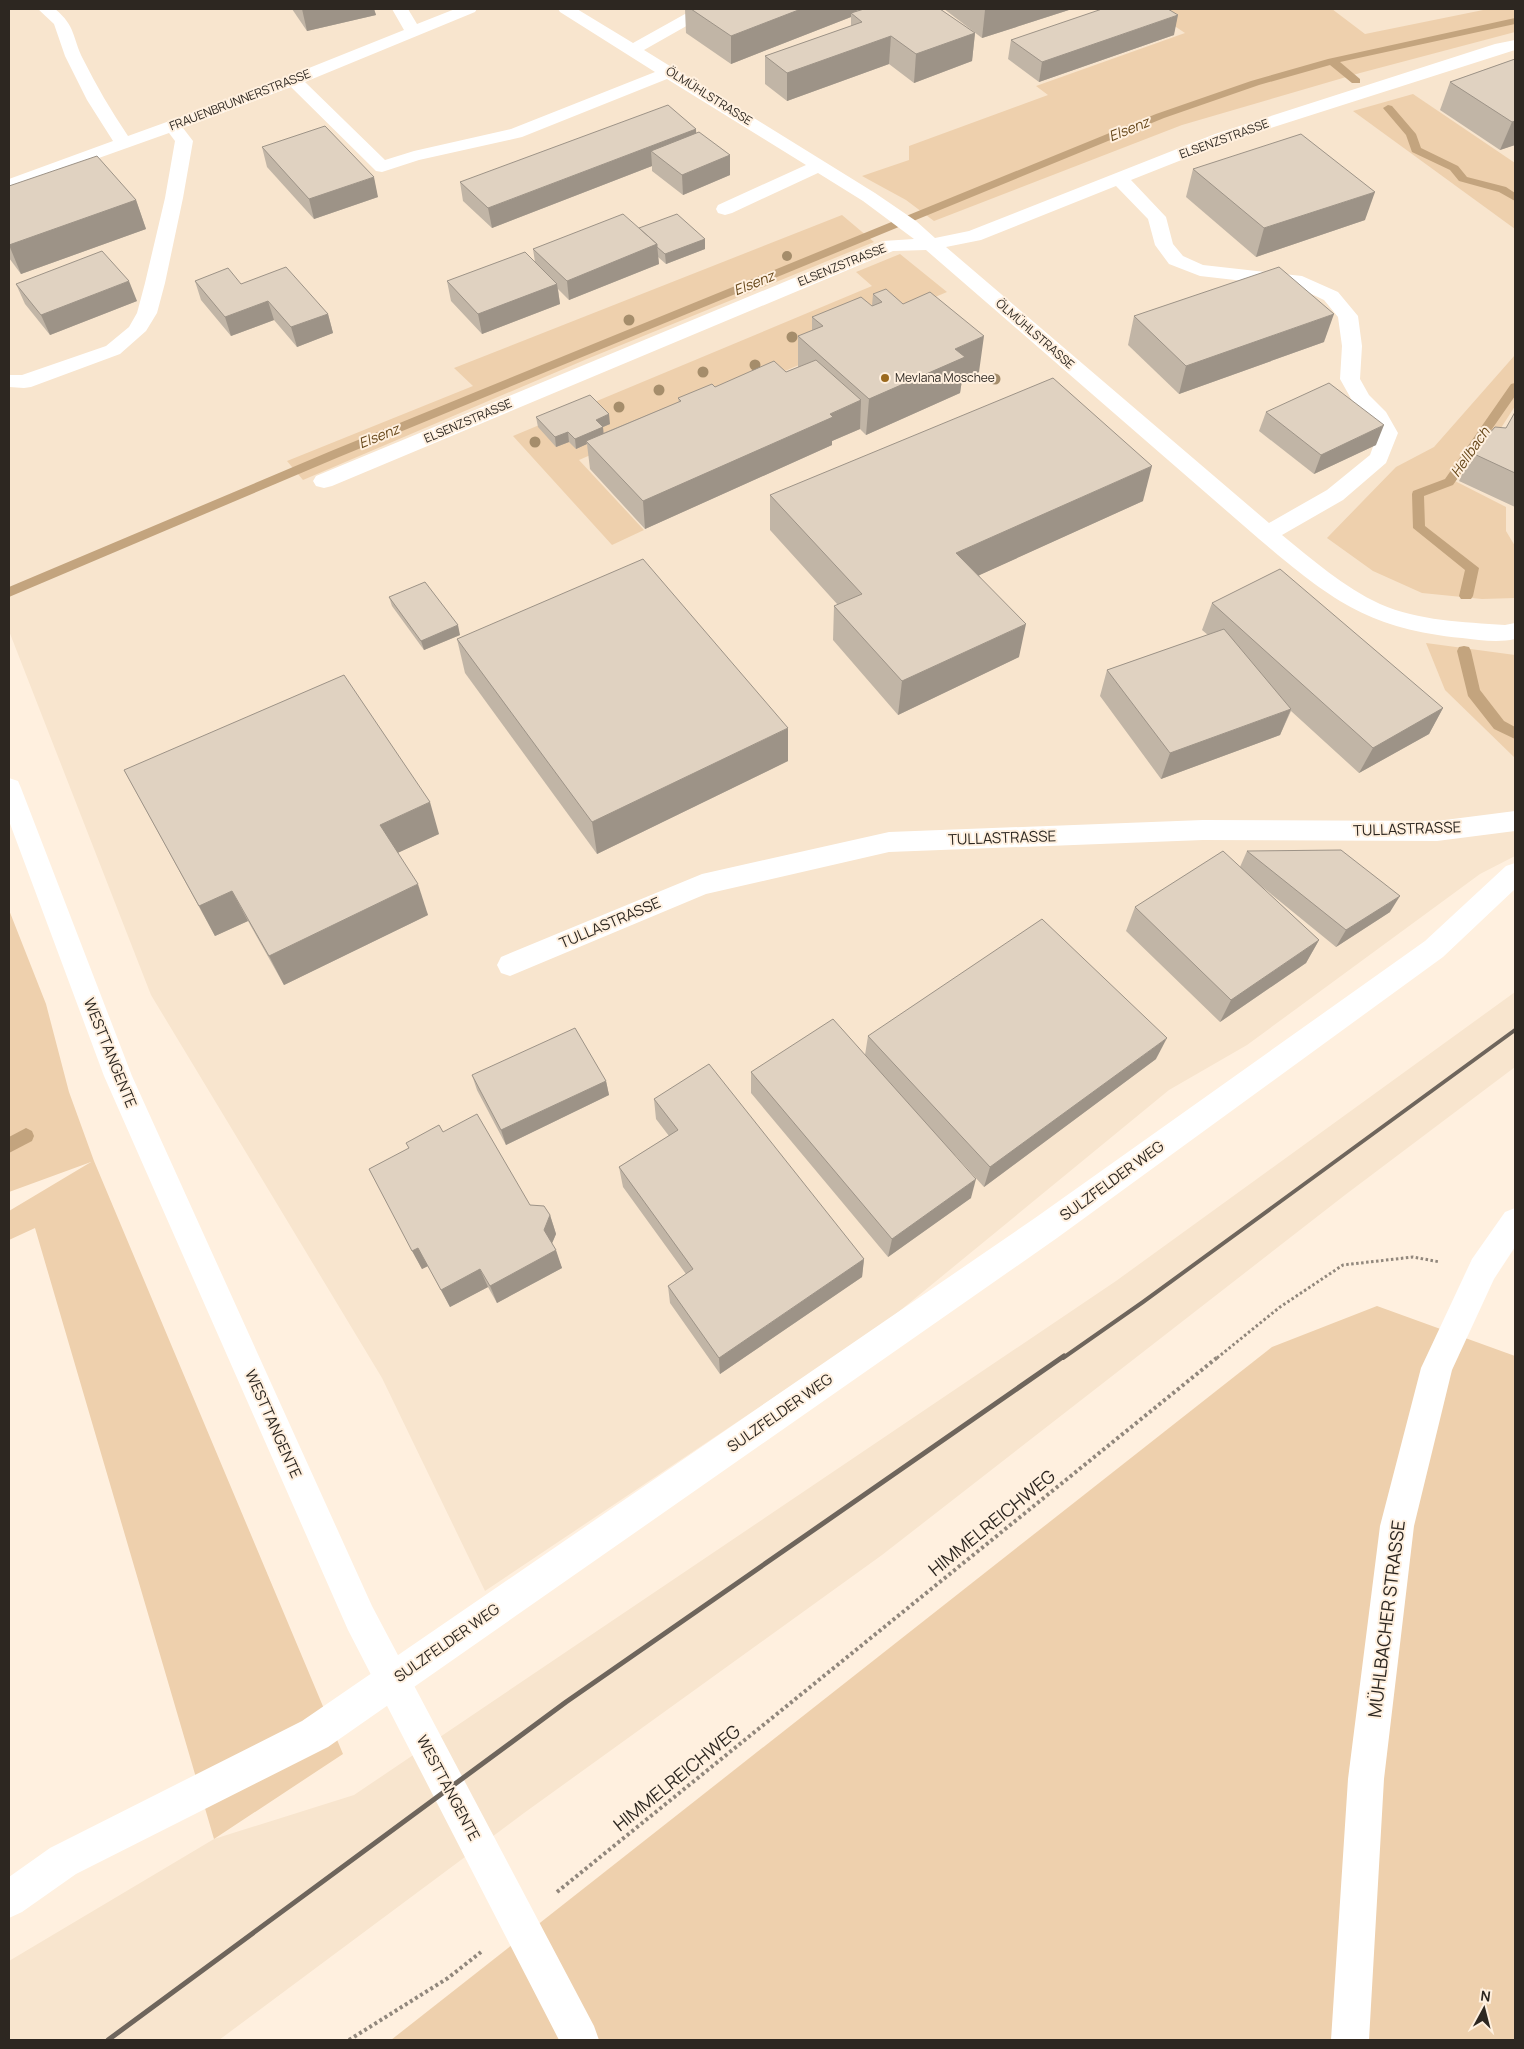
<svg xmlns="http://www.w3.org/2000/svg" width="1524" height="2049" font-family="Manrope,sans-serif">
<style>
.built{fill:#f8e5ce}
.green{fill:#eed0ad}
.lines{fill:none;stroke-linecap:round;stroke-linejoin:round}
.stream{fill:#c3a47e;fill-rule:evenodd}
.path-far1{stroke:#91877c;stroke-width:3;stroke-dasharray:2.5 2.5;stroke-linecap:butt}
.path{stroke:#91877c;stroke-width:4;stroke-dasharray:3 3;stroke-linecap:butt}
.minor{fill:#fff;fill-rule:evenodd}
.major{fill:#fff;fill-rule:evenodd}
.rail-far1{stroke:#6e655c;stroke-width:4}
.rail{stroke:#6e655c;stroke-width:5}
.tree{fill:#a58d6b}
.wall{fill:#c1b5a6}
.shaded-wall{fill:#9d9387}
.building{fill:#e0d2c1;stroke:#9d9387}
.poi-dot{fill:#9b691d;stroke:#fff0df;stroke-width:2}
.labels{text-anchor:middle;stroke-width:4;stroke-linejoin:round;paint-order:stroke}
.far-street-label{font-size:12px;fill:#2d2721;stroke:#fff0df}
.far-poi-label{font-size:12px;fill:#2d2721;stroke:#fff0df;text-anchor:start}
.far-water-label{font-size:14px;font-style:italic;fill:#654517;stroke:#fff0df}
.street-label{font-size:15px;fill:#2d2721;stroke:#fff0df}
.near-street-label{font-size:18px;fill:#2d2721;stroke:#fff0df}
</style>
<rect width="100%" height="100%" fill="#fff0df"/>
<g class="built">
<polygon points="9,9 1515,9 1515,856 1480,874 1247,1045 1169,1090 885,1323 485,1591 382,1378 151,995 9,631"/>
<polygon points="1515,992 1515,1067 1345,1195 882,1555 524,1813 219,2040 9,2040 9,1961 214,1839 354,1795 1116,1281"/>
</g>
<g class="green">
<polygon points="1149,9 1332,9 1365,34 1488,9 1515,9 1515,32 1360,73 1182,125 934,221 906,200 862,176 909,160 909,146 1048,95 1036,86 1185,33"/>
<polygon points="1413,94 1515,163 1515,229 1353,111"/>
<polygon points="842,215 874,242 587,359 303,480 287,461 473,386 454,368"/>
<polygon points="900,254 947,292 808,351 815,358 579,460 644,530 612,545 513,436 872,286 856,272"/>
<polygon points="1515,355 1515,406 1487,450 1475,453 1455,481 1506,507 1506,531 1515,546 1515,598 1482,599 1422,593 1373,571 1327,538 1396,467 1434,447"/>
<polygon points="1426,643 1515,655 1515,758 1445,690"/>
<polygon points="9,910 46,1004 69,1092 94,1161 343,1754 214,1839 35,1228 9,1240 9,1211 91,1162 9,1192"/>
<polygon points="1377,1306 1515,1356 1515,2040 391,2040 1272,1347"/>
</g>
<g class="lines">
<g class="stream">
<polygon points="1515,18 1515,24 1340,62 1360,79 1360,83 1352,83 1330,65 1259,85 1164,118 339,457 9,597 9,587 331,451 1156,114 1251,81 1328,59"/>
<polygon points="1388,105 1392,106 1416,134 1421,148 1458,166 1467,177 1506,187 1515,193 1515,201 1499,192 1459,181 1450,170 1412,152 1406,135 1383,108"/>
<polygon points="1515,383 1515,396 1453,485 1424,496 1425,526 1479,568 1473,596 1471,599 1461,599 1459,596 1465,570 1413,528 1412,494 1413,491 1445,479 1511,384"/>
<polygon points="1464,646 1469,647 1471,651 1480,690 1504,721 1515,727 1515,739 1494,729 1468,696 1457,651 1459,647"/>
<polygon points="26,1128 32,1131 34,1136 32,1141 9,1153 9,1137"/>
</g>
<polyline class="path-far1" points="1217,1358 1280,1307 1343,1265 1413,1257 1440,1262"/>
<g class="path">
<polyline points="557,1892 1219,1356"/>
<polyline points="349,2040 448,1978 481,1952"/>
</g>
<g class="minor">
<path d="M38,9H55C76,26 72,37 83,59C96,85 111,111 128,136L244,94L404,30L392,9H408L417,24L455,9H477L475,12L305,82L385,160L414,151L511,129L655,72L560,12L558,9H577L633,43L685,14H697L699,17L697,20L644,50L875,193L916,221L935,238L969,231L1215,134L1495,44L1515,40V50L1227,142L1131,180L1166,217L1173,244L1183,256L1203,265L1302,276L1338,292L1358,316L1362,346L1360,379L1369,395L1386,412L1398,433L1386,463L1343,500L1282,535C1313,560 1343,587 1380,604C1419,621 1463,622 1505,625L1515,623V639C1498,643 1479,640 1462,638C1367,629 1329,598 1259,539L926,250L893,251L332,486L324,488L316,486L313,481L316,476L883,241L914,239L863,201L818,173L732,213L725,215L718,213L716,209L718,205L806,165L667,79L522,137L419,160L382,172L376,171L291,87L183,128L193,141L183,198L165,283L157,313L146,331L120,354L31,387L24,388L9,387V375H22L106,346L129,327L137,313L145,283L165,198L175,141L169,133L9,190V179L113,141L87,100L65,56L54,24ZM1116,186L1148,219L1155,245L1169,264L1200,276L1297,287L1324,300L1338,317L1342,346L1340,379L1354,404L1371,421L1378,433L1370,455L1327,490L1269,523L946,247L981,240Z"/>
<polygon points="1515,811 1515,831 1437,841 1203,840 889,852 706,894 510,976 501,973 497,965 501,957 702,874 889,832 1203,820 1437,821"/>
<polygon points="1515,863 1515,889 1443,957 1057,1238 328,1747 76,1874 22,1912 9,1918 9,1877 50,1848 302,1721 1035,1218 1425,941 1506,866"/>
</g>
<g class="major">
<polygon points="9,778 18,781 21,788 132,1076 372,1606 594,2026 599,2040 559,2040 348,1630 104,1076 9,821"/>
<polygon points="1515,1208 1515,1247 1494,1279 1452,1370 1414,1526 1384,1779 1369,2040 1331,2040 1348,1779 1380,1526 1421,1368 1472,1259 1505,1212"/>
</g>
<polyline class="rail-far1" points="1063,1358 1143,1302 1515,1030"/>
<polyline class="rail" points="108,2040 566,1702 1064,1356"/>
</g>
<g class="tree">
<circle cx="787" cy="256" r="5"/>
<circle cx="629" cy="320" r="5.5"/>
<circle cx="792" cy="337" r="5.5"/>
<circle cx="755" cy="365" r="5.5"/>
<circle cx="703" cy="372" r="5.5"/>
<circle cx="995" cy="379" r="5.5"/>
<circle cx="659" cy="390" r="5.5"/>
<circle cx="619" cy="407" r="5.5"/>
<circle cx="535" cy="442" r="5.5"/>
</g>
<g class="wall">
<polygon points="292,9 374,9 376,15 307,31"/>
<polygon points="685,9 940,9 975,33 972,61 914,83 889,64 787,101 765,84 765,56 851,26 851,17 731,64 686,33"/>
<polygon points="944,9 1072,9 982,38"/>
<polygon points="1174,35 1039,82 1008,59 1011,40"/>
<polygon points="1515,59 1515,145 1500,150 1440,110 1450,82"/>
<polygon points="696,129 696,133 730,155 730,175 683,195 652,171 652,166 492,228 463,201 460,182"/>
<polygon points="262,147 378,197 314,219 267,167"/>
<polygon points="1193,169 1365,220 1256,257 1186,197"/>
<polygon points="9,186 136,200 146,229 21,274 9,258"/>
<polygon points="639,228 705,239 705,249 666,264 658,257 659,264 569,300 558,289 560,304 482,334 451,301 447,281 535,262 533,249"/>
<polygon points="195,281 241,284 328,314 333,333 297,347 274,320 231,336 201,300"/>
<polygon points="16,284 137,301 50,335 25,304"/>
<polygon points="873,294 979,372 962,380 960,393 866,435 860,429 832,441 832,445 645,529 590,469 587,444 576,449 569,442 556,447 538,427 536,417 610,424 603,427 603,433 679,402 678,398 715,387 786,372 798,367 798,336 812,331 812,317 872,306"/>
<polygon points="1134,316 1324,342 1179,394 1128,345"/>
<polygon points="1266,412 1376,445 1314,474 1259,431"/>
<polygon points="1515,412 1515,507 1459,481 1472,453 1506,428"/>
<polygon points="770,495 1143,501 979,575 1019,657 898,715 833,640 834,606 838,605 770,530"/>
<polygon points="389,597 460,635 424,650 392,606"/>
<polygon points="1212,603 1443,708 1429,734 1359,773 1291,711 1280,735 1161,779 1100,696 1107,670 1208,635 1202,630"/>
<polygon points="457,639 788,761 597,854 465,673"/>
<polygon points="124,770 439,834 397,853 428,915 284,985 248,921 215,936"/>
<polygon points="1247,851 1390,912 1336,947 1255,881 1319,940 1306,963 1220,1022 1126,931 1135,907 1240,867"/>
<polygon points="868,1036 1156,1059 984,1187 955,1155 971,1198 888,1257 751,1093 751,1072 865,1055"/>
<polygon points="472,1075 606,1081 609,1095 506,1145 477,1090"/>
<polygon points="654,1099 864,1259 862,1277 720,1374 670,1303 668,1286 686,1274 623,1187 619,1167 669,1136 656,1119"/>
<polygon points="443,1132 530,1205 550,1215 556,1234 552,1243 562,1268 497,1303 488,1287 450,1307 428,1266 422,1269 369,1169"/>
</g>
<g class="shaded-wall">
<polygon points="302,9 374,9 376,15 307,31"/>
<polygon points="801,9 857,9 856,14 851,13 851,17 731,64 731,36"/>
<polygon points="989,9 1072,9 982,38 985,10"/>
<polygon points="1178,15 1174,35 1039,82 1042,62"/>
<polygon points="975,33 972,61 914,83 916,54"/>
<polygon points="891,36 889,64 787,101 787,73"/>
<polygon points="1515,121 1515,145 1500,150 1512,122"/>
<polygon points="696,129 697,148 651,151 652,166 492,228 488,208"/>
<polygon points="730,155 730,175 683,195 682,175"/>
<polygon points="374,177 378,197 314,219 309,199"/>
<polygon points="1375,192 1365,220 1256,257 1264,228"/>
<polygon points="136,200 146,229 21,274 9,245"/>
<polygon points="705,239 705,249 666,264 665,254"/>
<polygon points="657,244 659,264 569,300 567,281"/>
<polygon points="129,281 137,301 50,335 41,315"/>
<polygon points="557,284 560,304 482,334 478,314"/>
<polygon points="268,301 274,320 231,336 225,317"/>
<polygon points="328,314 333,333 297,347 291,327"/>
<polygon points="1334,314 1324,342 1179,394 1186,366"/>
<polygon points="984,336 979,372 962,380 960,393 866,435 869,399 955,349"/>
<polygon points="861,400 860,429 832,441 832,445 645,529 643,501"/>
<polygon points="609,414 610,424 603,427 604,437 586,441 587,444 576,449 575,439 596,420"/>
<polygon points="1384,425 1376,445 1314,474 1321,455"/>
<polygon points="568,432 569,442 556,447 555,437"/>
<polygon points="1152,466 1143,501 951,588 956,553"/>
<polygon points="1026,624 1019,657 898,715 902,681"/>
<polygon points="458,625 460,635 424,650 421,641"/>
<polygon points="1443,708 1429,734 1359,773 1373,748"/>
<polygon points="1291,709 1280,735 1161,779 1170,753"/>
<polygon points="788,728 788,761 597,854 592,822"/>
<polygon points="430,802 439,834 391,856 380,825"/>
<polygon points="418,884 428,915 284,985 269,956"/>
<polygon points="232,891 248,921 215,936 199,906"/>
<polygon points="1400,896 1390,912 1336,947 1346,930"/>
<polygon points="1319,940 1306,963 1220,1022 1231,1000"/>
<polygon points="1167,1038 1156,1059 984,1187 990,1167"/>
<polygon points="606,1081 609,1095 506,1145 501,1130"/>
<polygon points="976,1179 971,1198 888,1257 892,1239"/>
<polygon points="550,1215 556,1234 550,1248 544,1230"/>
<polygon points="418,1248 428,1266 422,1269 412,1251"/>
<polygon points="556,1250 562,1268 497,1303 490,1286"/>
<polygon points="864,1259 862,1277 720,1374 719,1358"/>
<polygon points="480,1269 488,1287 450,1307 441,1290"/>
</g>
<g class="building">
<polygon points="691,9 801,9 731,36"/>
<polygon points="864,9 940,9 975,33 916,54 891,36 787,73 765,56 862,22 851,13"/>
<polygon points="1102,9 1168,9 1178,15 1042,62 1011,40"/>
<polygon points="1515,59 1515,121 1512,122 1450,82"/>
<polygon points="668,105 696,129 488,208 460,182"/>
<polygon points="325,126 374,177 309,199 262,147"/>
<polygon points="699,132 730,155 682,175 651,151"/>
<polygon points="1301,134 1375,192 1264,228 1193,169"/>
<polygon points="97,156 136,200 9,245 9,186"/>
<polygon points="623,214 657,244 567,281 533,249"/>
<polygon points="677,214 705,239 665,254 657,247 657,244 639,228"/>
<polygon points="102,251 129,281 41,315 16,284"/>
<polygon points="525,252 557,284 478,314 447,281"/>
<polygon points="286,267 328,314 291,327 268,301 225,317 195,281 228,268 241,284"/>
<polygon points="1279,267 1334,314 1186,366 1134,316"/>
<polygon points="886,289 903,304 930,292 984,336 955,349 965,357 869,399 798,336 823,326 812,317 861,297 872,306 882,302 873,294"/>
<polygon points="816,360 861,400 830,414 833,417 643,501 586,441 681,401 678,398 712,384 715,387 774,361 786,372"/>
<polygon points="1053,378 1152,466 956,553 1026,624 902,681 834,606 862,594 770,495"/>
<polygon points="1329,383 1384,425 1321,455 1266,412"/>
<polygon points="590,395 609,414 596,420 603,427 575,439 568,432 555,437 536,417"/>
<polygon points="1515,412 1515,473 1472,453 1495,427 1506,428"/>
<polygon points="643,559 788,728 592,822 457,639"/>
<polygon points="1280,569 1443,708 1373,748 1212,603"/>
<polygon points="425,582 458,625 421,641 389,597"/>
<polygon points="1224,629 1291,709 1170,753 1107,670"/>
<polygon points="344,675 430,802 380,825 418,884 269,956 232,891 199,906 124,770"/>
<polygon points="1341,850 1400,896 1346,930 1247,851"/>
<polygon points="1223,851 1319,940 1231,1000 1135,907"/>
<polygon points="1042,919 1167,1038 990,1167 868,1036"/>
<polygon points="833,1019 976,1179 892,1239 751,1072"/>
<polygon points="575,1028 606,1081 501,1130 472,1075"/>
<polygon points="709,1064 864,1259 719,1358 668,1286 693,1269 619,1167 678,1130 654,1099"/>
<polygon points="477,1114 530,1205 544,1206 550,1215 544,1230 556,1250 490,1286 480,1269 441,1290 418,1248 412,1251 369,1169 409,1148 406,1143 439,1125 443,1132"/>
</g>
<circle class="poi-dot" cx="885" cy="378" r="5"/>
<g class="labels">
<g class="far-street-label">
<text transform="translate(709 96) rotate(32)" y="4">ÖLMÜHLSTRASSE</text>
<text transform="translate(240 100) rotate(-21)" y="4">FRAUENBRUNNERSTRASSE</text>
<text transform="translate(1224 139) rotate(-20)" y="4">ELSENZSTRASSE</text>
<text transform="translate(842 265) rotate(-22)" y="4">ELSENZSTRASSE</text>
<text transform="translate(1035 334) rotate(41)" y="4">ÖLMÜHLSTRASSE</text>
<text transform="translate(468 421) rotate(-23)" y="4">ELSENZSTRASSE</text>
</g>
<g class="far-poi-label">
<text x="895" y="382">Mevlana Moschee</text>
</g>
<g class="far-water-label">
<text transform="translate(1129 129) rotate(-22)" y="5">Elsenz</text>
<text transform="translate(754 283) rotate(-22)" y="5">Elsenz</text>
<text transform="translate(379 436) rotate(-22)" y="5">Elsenz</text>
<text transform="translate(1470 452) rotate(-55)" y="5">Hellbach</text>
</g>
<g class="street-label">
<text transform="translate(1407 829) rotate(-2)" y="5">TULLASTRASSE</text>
<text transform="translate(1002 838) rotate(-2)" y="5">TULLASTRASSE</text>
<text transform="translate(610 923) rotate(-23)" y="5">TULLASTRASSE</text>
<text transform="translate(110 1053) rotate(68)" y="5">WESTTANGENTE</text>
<text transform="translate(1112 1181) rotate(-36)" y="5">SULZFELDER WEG</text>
<text transform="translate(780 1413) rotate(-35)" y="5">SULZFELDER WEG</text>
<text transform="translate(273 1424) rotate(66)" y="5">WESTTANGENTE</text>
<text transform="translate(447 1643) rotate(-35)" y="5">SULZFELDER WEG</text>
<text transform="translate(448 1788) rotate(62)" y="5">WESTTANGENTE</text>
</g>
<g class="near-street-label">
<text transform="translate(992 1523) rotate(-39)" y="6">HIMMELREICHWEG</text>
<text transform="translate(1387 1619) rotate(-83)" y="6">MÜHLBACHER STRASSE</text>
<text transform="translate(677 1778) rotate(-39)" y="6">HIMMELREICHWEG</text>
</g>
</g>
<rect width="1524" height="2049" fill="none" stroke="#2d2721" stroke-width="20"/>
<g transform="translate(1484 2009) rotate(7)" stroke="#fff0df" stroke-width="4" paint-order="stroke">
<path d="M0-4L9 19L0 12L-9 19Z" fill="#2d2721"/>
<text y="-8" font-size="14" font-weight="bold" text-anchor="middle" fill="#2d2721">N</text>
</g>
</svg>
